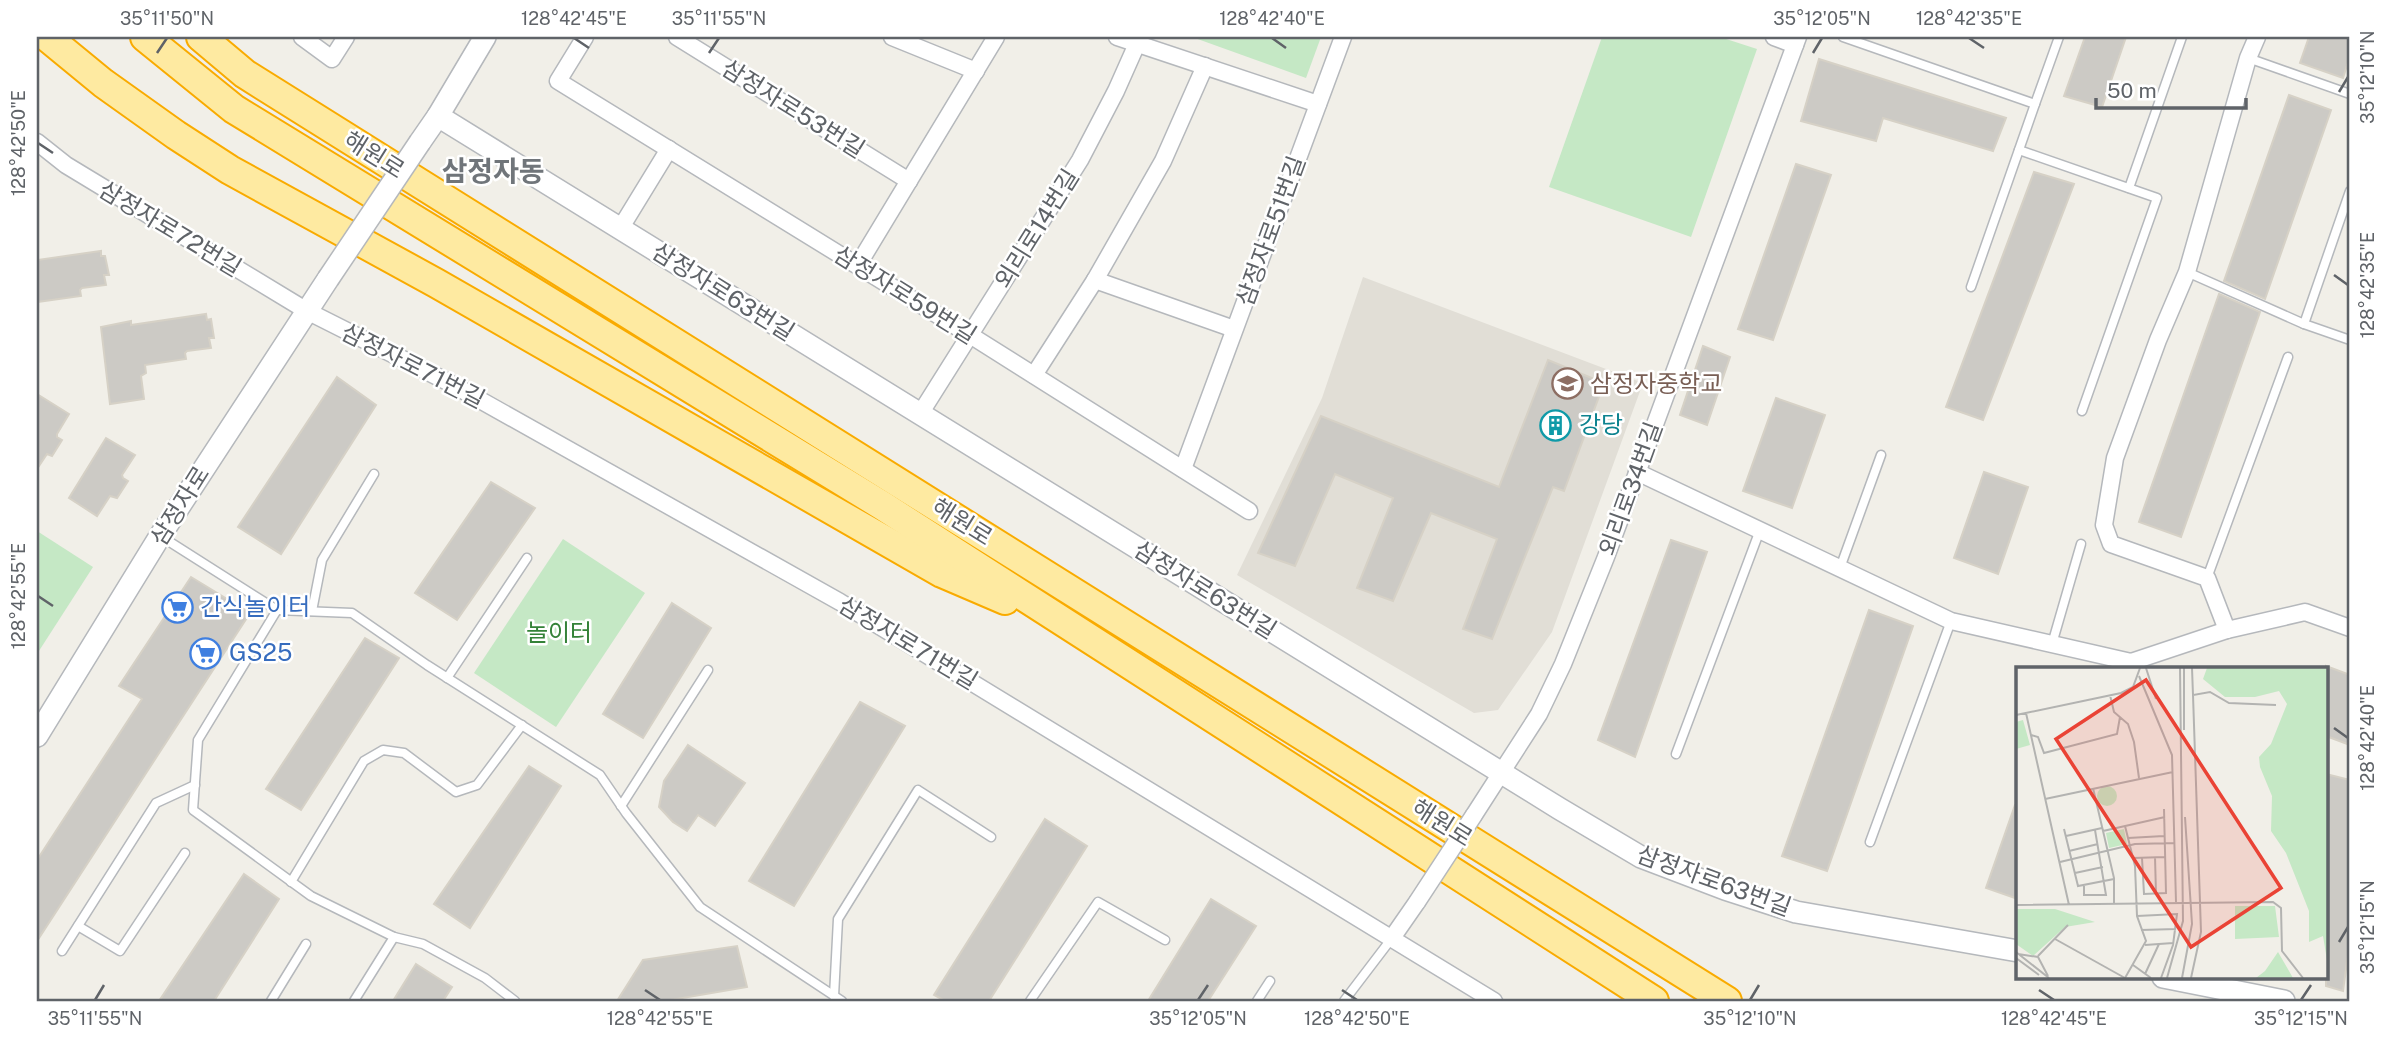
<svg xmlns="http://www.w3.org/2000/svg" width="2387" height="1038" font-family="'Public Sans','Noto Sans KR',sans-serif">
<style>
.education{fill:#e1ded6}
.green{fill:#c5e8c5}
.building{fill:#cccac5;stroke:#d6d1c6;stroke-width:2}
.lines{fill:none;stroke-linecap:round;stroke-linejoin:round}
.service-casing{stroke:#b5b8bc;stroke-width:11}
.minor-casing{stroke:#b5b8bc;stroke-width:19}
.tertiary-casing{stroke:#b5b8bc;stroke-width:24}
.trunk-casing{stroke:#f9ab00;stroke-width:32}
.service{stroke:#fff;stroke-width:8}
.minor{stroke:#fff;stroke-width:16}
.tertiary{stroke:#fff;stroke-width:21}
.trunk{stroke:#feeaa1;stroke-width:28}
.minor-bridge-casing{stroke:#b5b8bc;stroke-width:19;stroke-linecap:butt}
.tertiary-bridge-casing{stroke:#b5b8bc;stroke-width:24;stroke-linecap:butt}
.minor-bridge{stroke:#fff;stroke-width:16}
.tertiary-bridge{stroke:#fff;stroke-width:21}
.ticks{fill:none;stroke:#5f6368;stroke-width:2.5}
.labels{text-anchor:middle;stroke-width:5;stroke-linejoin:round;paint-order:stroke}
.street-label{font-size:24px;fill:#5f6368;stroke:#fff}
.education-label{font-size:24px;fill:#785e54;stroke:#fff;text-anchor:start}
.culture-label{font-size:24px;fill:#0d838f;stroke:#fff;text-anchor:start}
.shop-label{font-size:24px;fill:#366cbe;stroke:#fff;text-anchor:start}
.park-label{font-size:24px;fill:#348238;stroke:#fff}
.quarter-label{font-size:28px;font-weight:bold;fill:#70757a;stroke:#fff}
.inset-road{fill:none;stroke:#b3b3b1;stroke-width:2}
.view{fill:#ea4335;fill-opacity:0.15;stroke:#ea4335;stroke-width:3.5}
.inset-edge{fill:none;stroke:#5f6368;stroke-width:3.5}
.neatline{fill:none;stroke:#5f6368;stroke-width:2.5}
.ticks-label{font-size:18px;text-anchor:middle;fill:#5f6368}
</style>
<rect width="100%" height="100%" fill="#f1efe8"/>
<polygon class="education" points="1363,277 1643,383 1552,632 1498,710 1474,713 1237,575 1322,398"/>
<g class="green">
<polygon points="1192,37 1321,37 1306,78"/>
<polygon points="1602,37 1720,37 1757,49 1691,237 1549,187"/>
<polygon points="37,531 93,567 37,654"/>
<polygon points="563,539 645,593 556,727 474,673"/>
</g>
<g class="building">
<polygon points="2085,37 2126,37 2102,107 2064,96"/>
<polygon points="2309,37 2350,37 2350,56 2343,78 2300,63"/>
<polygon points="1819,59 2006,118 1993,151 1883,118 1876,141 1801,121"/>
<polygon points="2289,95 2331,110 2265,299 2224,281"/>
<polygon points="1796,164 1831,175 1773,340 1738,329"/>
<polygon points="2034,172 2074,184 1983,420 1946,407"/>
<polygon points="101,251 101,256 105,256 109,275 104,275 106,285 82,288 80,290 81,296 37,302 37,260"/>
<polygon points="2219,294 2260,312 2181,537 2139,522"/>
<polygon points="206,314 207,320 211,319 214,338 209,338 211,348 187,351 185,353 186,359 145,365 146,373 141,376 144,399 110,404 101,327 131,321 131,325"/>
<polygon points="1703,346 1730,357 1707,425 1680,415"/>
<polygon points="1548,360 1604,383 1564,491 1553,487 1492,639 1463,629 1497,539 1431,513 1393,601 1357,588 1393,498 1335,474 1295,566 1258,553 1321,416 1499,487"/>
<polygon points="337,377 376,405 281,554 238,527"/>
<polygon points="37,394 69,414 57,434 57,437 62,440 52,456 47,454 37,469"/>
<polygon points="1776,398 1825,415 1792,508 1743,491"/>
<polygon points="106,438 135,455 122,475 123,478 128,481 117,498 110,496 97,516 69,498"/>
<polygon points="1984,472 2028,487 1998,574 1954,558"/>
<polygon points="491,482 535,508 457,620 415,593"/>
<polygon points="1671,540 1707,552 1635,757 1598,740"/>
<polygon points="191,577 250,613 37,941 37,860 142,699 119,686"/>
<polygon points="672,603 711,628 643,738 603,714"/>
<polygon points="1869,610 1913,626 1827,871 1782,856"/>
<polygon points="365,638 399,658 301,810 266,789"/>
<polygon points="2326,666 2350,675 2350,745 2326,736"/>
<polygon points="860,702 905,726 794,906 749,881"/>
<polygon points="688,745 745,783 715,826 698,815 687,831 673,822 659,807 664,781"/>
<polygon points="529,766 561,786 470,928 434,904"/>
<polygon points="2326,774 2350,780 2350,940 2343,991 2326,986"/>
<polygon points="2015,805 2018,805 2018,899 1986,888"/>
<polygon points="1045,819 1087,846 989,1001 945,1001 934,995"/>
<polygon points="244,874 279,899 214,1001 159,1001"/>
<polygon points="1211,899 1256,926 1208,1001 1148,1001"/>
<polygon points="737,946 747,987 665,1001 617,1001 643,960"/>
<polygon points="416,964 452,987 443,1001 393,1001"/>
</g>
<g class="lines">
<defs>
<g id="service">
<polyline points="1843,37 2035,104 2059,37"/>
<polyline points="2248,58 2350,94"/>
<polyline points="2019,150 2157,198 2082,411"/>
<polyline points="2129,188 2182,37"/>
<polyline points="2187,272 2304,324 2350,340"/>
<polyline points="1971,287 2035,104"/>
<polyline points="2304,324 2350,191"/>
<polyline points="162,537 277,610 352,613 427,665 600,775 626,813 700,907 842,1001"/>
<polyline points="1840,568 1881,455"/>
<polyline points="2207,578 2288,357"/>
<polyline points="277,610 198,740 193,810 311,896 394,937 423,944 485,978 515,1001"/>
<polyline points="312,611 322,560 374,474"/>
<polyline points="2052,644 2081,544"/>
<polyline points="447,678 527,558"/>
<polyline points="1676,754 1760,530"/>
<polyline points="621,806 708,670"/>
<polyline points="1870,842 1951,621"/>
<polyline points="291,882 364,761 383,750 404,753 456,792 477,785 522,725"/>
<polyline points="78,926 120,951 185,853"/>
<polyline points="62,951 156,803 195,785"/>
<polyline points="834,996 838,919 918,790 991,837"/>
<polyline points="271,1001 306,944"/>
<polyline points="354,1001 394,937"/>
<polyline points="1030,1001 1098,902 1165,940"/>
<polyline points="1257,1001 1270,981"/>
<polyline points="1344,1001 1392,938"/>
</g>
<g id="minor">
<polyline points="302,37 332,59 346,37"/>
<polyline points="585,37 558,81 970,335 1249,511"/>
<polyline points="677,37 909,181"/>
<polyline points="892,37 976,71"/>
<polyline points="1117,37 1318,104"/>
<polyline points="1774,37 1795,45"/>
<polyline points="37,142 66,165 307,311 448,382 840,602 1494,1001"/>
<polyline points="620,229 669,149"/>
<polyline points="858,265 996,37"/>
<polyline points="1095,280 1234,329"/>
<polyline points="1034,375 1095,280 1163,161 1205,66"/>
<polyline points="920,414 1080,160 1116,91 1140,37"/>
<polyline points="1183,469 1343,37"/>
<polyline points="1637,472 1951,621 2131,662 2227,630 2305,612 2350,628"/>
<polyline points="2227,630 2207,578 2111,544 2104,525 2115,458 2158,340 2187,272 2248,58 2257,37"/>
<polyline points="1474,815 1539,714 1563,664 1606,557 1798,37"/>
<polyline points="1392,938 1417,902"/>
</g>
<g id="tertiary">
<polyline points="438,116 1560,809 1641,857 1725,889 1796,912 2018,951"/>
<polyline points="420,142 438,116 485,37"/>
<polyline points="37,736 160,536 328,279"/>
<polyline points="2163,977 2284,1001"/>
</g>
<g id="trunk">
<polyline points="47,37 103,83 176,135 230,170 436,283 942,573 1005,600"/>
<polyline points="145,37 234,109 883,506 1654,1001"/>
<polyline points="201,37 245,74 1727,1001"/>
</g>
</defs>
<use href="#service" class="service-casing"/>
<use href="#minor" class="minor-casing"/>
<use href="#tertiary" class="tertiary-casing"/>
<use href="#trunk" class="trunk-casing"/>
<use href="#service" class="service"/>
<use href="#minor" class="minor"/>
<use href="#tertiary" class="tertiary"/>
<use href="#trunk" class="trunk"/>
<defs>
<polyline id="minor-bridge" points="1417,902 1474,815"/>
<polyline id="tertiary-bridge" points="328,279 420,142"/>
</defs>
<use href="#minor-bridge" class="minor-bridge-casing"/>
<use href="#tertiary-bridge" class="tertiary-bridge-casing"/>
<use href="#minor-bridge" class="minor-bridge"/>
<use href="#tertiary-bridge" class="tertiary-bridge"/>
</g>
<path class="ticks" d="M574,38L589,48M1272,38L1286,48M1969,38L1984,48M157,53L167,38M709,53L719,38M1813,53L1822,38M2339,92L2348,77M38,143L53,153M2334,275L2348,285M38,596L53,606M2334,728L2348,738M2339,942L2348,927M645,990L660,1000M1342,990L1357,1000M2039,990L2054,1000M95,1000L104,985M1198,1000L1208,985M1750,1000L1759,985M2301,1000L2311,985"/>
<defs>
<symbol id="school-ring" viewBox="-11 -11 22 22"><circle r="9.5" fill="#fff" stroke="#8d6e63" stroke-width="1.5"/><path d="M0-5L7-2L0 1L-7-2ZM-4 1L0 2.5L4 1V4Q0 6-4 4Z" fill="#8d6e63"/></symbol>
<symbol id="building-ring" viewBox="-11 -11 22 22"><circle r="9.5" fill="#fff" stroke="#0f9aa8" stroke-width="1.5"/><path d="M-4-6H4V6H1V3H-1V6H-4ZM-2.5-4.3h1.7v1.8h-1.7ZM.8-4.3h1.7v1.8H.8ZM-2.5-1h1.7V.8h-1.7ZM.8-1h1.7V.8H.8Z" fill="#0f9aa8"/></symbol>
<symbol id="supermarket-ring" viewBox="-11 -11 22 22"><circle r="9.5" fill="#fff" stroke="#3f7fe0" stroke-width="1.5"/><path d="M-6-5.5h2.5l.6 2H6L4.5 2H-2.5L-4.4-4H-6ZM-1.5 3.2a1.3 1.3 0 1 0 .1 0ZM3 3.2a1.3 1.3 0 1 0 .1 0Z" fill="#3f7fe0"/></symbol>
</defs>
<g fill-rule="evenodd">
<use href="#school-ring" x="1550" y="366" width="35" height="35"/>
<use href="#building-ring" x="1538" y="408" width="35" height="35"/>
<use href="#supermarket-ring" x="160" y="590" width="35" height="35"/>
<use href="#supermarket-ring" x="188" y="636" width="35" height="35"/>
</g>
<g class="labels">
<g class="street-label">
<text transform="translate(793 109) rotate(32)" y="8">삼정자로53번길</text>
<text transform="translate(374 155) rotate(32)" y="8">해원로</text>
<text transform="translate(170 229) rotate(31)" y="8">삼정자로72번길</text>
<text transform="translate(1037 229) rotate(-58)" y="8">외리로14번길</text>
<text transform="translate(1271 231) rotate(-70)" y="8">삼정자로51번길</text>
<text transform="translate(723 292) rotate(32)" y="8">삼정자로63번길</text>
<text transform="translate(905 295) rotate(32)" y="8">삼정자로59번길</text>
<text transform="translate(413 366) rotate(27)" y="8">삼정자로71번길</text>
<text transform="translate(1631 489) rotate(-70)" y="8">외리로34번길</text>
<text transform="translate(180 506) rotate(-58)" y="8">삼정자로</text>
<text transform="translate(962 522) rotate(32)" y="8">해원로</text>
<text transform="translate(1205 590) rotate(32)" y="8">삼정자로63번길</text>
<text transform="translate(908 643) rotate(31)" y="8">삼정자로71번길</text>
<text transform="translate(1442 823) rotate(32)" y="8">해원로</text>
<text transform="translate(1714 881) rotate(20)" y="8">삼정자로63번길</text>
</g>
<g class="education-label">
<text x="1590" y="392">삼정자중학교</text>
</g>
<g class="culture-label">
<text x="1579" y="433">강당</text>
</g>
<g class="shop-label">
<text x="200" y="615">간식놀이터</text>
<text x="229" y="661">GS25</text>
</g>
<g class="park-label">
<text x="559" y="641">놀이터</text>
</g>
<g class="quarter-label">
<text x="493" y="181">삼정자동</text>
</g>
</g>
<g transform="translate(2016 667)">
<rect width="312" height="312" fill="#f1efe8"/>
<path d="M191,1H311V293L307,269L293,275V244L270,186L255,164L256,129L244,100L243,90L255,77L271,37L263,24L239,30H209L187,12ZM7,53L14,78L0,82V55ZM81 129a10 10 0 1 1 20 0a10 10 0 1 1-20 0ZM108,162L111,177L93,181L90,166ZM219,239H259L263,270L219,272ZM0,242H39L79,255L49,260L17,289L0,277ZM262,285L277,311H240L249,304Z" fill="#c5e8c5"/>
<path class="inset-road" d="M130,1L140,32M168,1V63M176,1L177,28M123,9L156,88L160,235M94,28L98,45L112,57L118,75L123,111M10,46L53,238M0,48L105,26L117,20L124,1M15,68L22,70L28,86L101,67L104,50M77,121L98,211V238M29,132L157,105M48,162L62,219L98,212M87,164L149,150M50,169L86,161M112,171L148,169M53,184L82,177M139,190L140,227M117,191L149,190M126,191L128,227L150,226L148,142M44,195L119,177L158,176M59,206L87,200M68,219V228H90L79,163M0,238L257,235L265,241L266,284L287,311M121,249L161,247L157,278L145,311M125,263L160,262M39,272L109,311M129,278L157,276M0,285L33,311M2,287L22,290L32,309M22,289L52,258M0,291L23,308M117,298L135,311M129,307L143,277M109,311L130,274L121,249L119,199L109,159M151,311L167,254L164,1M166,311L176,257L169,150M175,311L185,265L177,28L194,25L213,36L260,38"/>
<path class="view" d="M130,13L265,221L175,280L40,72Z"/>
<rect width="312" height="312" class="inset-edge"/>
</g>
<rect width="2387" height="1038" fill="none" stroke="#ffffff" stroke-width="77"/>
<path d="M2096 98v10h150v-10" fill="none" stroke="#5f6368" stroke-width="3.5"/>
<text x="2107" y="98" font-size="21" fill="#5f6368" stroke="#ffffff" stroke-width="5" paint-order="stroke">50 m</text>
<rect x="38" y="38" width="2310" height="962" class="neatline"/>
<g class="ticks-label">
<text x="167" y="25">35°11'50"N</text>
<text x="574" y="25">128°42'45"E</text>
<text x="719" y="25">35°11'55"N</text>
<text x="1272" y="25">128°42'40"E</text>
<text x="1822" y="25">35°12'05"N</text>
<text x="1969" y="25">128°42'35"E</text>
<text transform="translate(2368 77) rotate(-90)" y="6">35°12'10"N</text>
<text transform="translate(19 143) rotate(-90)" y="6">128°42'50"E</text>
<text transform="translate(2368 285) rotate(-90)" y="6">128°42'35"E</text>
<text transform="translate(19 596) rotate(-90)" y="6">128°42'55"E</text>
<text transform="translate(2368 738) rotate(-90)" y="6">128°42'40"E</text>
<text transform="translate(2368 927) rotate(-90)" y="6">35°12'15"N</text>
<text x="95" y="1025">35°11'55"N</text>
<text x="660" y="1025">128°42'55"E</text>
<text x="1198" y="1025">35°12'05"N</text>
<text x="1357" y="1025">128°42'50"E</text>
<text x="1750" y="1025">35°12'10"N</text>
<text x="2054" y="1025">128°42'45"E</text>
<text x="2301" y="1025">35°12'15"N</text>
</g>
</svg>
